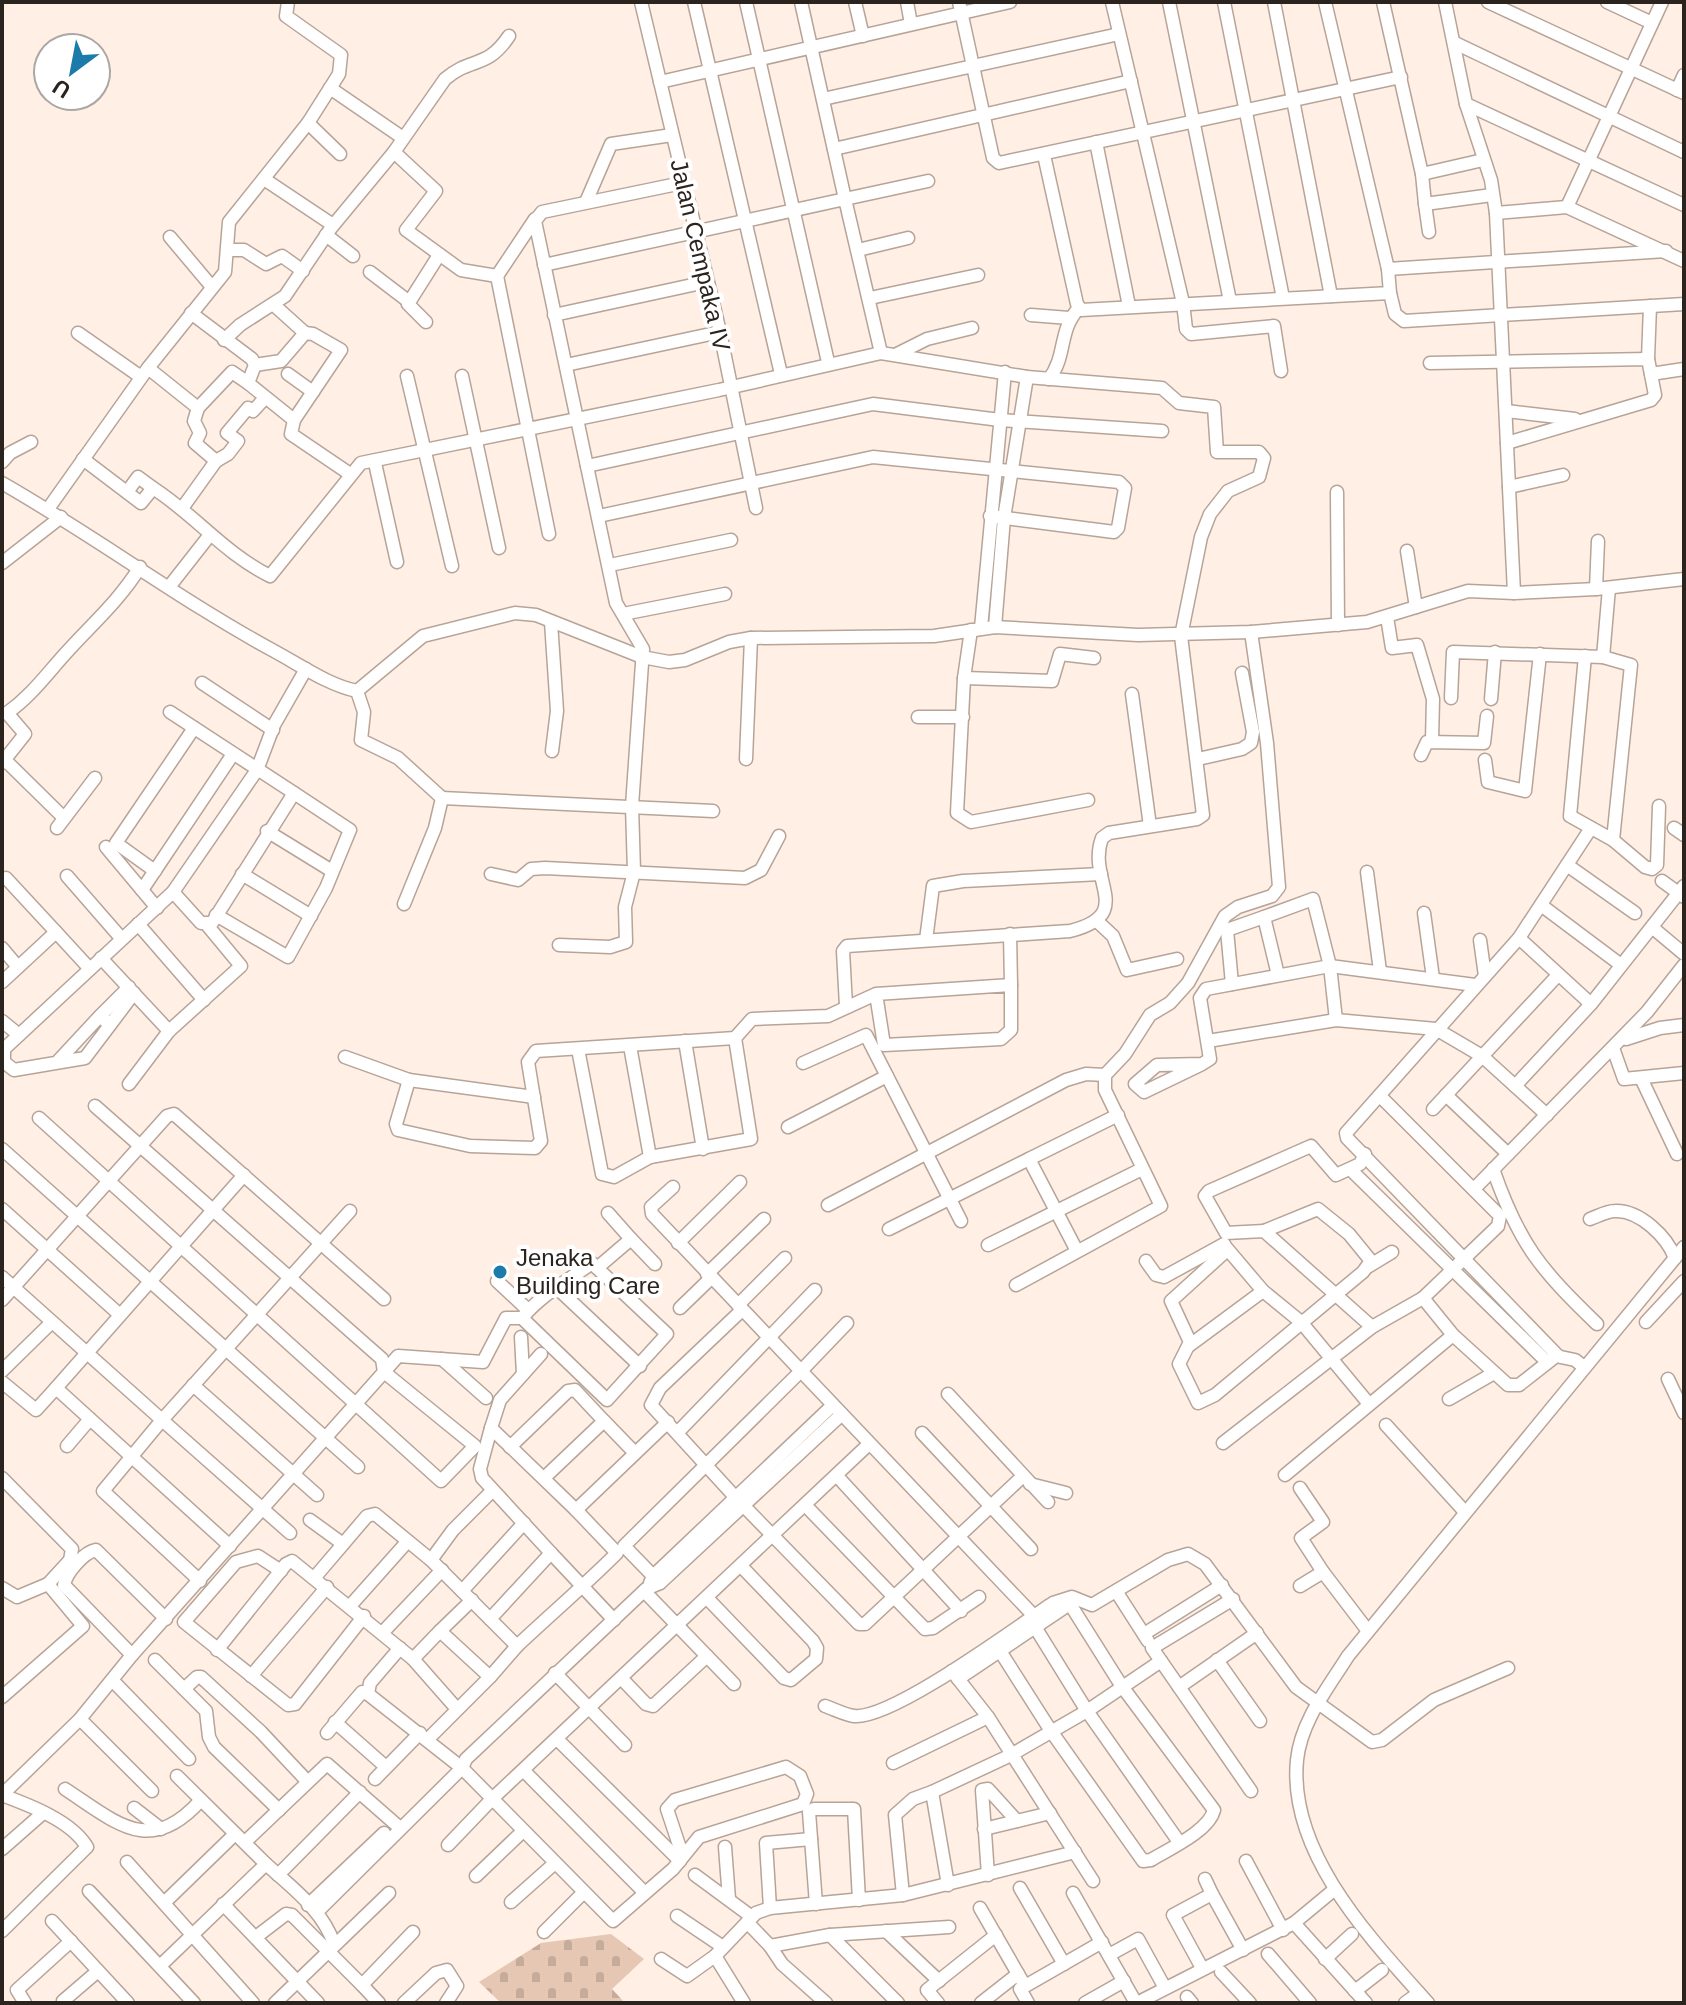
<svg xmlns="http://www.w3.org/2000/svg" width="1686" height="2005" font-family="Helvetica,sans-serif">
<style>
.cemetery{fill:url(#cemetery-stones)}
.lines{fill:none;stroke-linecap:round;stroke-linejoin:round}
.minor-casing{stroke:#b7a498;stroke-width:15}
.minor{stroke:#fff;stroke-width:12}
.poi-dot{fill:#1c7ba8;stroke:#fff;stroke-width:3}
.labels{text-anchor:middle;stroke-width:8;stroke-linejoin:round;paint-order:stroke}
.street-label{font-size:24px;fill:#2a231e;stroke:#fff}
.poi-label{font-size:24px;fill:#2a231e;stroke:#fff;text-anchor:start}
</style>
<defs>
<pattern id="cemetery-stones" width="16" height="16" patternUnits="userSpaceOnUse" patternTransform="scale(2)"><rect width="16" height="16" fill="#e5c7b4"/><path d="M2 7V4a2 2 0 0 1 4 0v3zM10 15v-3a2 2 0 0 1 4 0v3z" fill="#c5ab9a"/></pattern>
</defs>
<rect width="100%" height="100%" fill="#ffefe4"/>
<polygon class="cemetery" points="611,1934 644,1959 612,1989 625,2003 501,2003 479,1982 541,1943"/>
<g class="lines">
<defs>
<g id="minor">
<polyline points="641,2 720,332 756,508"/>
<polyline points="694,2 781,374"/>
<polyline points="746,2 828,362"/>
<polyline points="801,2 845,199 928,181"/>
<polyline points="855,2 863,36"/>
<polyline points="907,2 911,24"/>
<polyline points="959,2 993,158 999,163 1401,77"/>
<polyline points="1112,2 1183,303 1186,329 1191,334 1274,326 1281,371"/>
<polyline points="1169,2 1230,301"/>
<polyline points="1224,2 1283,298"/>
<polyline points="1274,2 1331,296"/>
<polyline points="1383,2 1422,174 1425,204 1492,195"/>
<polyline points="1445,2 1466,104 1491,180 1496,213 1514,593"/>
<polyline points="1488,2 1684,93"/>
<polyline points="1607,2 1652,23"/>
<polyline points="1455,43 1684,152"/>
<polyline points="660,82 1010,2"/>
<polyline points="330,88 403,138"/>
<polyline points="1677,90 1684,75"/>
<polyline points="823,99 1119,34"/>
<polyline points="1466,104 1684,205"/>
<polyline points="308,123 340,154"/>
<polyline points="1096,142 1129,306"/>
<polyline points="834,149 1131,81"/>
<path d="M394,152L445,79C472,56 486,70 509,36"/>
<polyline points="1044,155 1077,304 1081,310 1390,293 1388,269 1325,2"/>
<polyline points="1422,174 1483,160"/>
<polyline points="264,179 333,225"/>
<polyline points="586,202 611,144 672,135"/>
<polyline points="1425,204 1429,232"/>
<polyline points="1567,207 1662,2"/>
<polyline points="1496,213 1567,207 1684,261"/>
<polyline points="326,235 353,256"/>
<polyline points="170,237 212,287"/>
<polyline points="228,250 244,250 266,264 282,256 303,271"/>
<polyline points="858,250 908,238"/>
<polyline points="544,265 845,199 881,353"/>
<polyline points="1388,269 1666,251"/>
<polyline points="370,272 408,301"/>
<polyline points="497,276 549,534"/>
<polyline points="1390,293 1395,314 1404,321 1684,304"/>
<polyline points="870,298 978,275"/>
<polyline points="274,305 305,333"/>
<polyline points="191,313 252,359 255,365 248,383 294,420 291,434 350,474"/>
<polyline points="554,315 706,282"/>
<polyline points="1031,315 1069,318"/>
<polyline points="426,322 408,304 439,255"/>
<polyline points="78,333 141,377"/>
<polyline points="224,340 240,325 285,296 331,228 394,152 436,191 406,230 461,270 497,276 535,219"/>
<polyline points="895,355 927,339 972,328"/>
<polyline points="1648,359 1650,306"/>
<polyline points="1430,363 1648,359 1655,395 1651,400 1507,443"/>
<polyline points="255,365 281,361 305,333 313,334 341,350 294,420"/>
<polyline points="566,365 720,332"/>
<polyline points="148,368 198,408 232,372 248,383"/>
<polyline points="288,374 313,392"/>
<polyline points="1651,374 1684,369"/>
<polyline points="407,376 452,566"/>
<polyline points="462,376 499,548"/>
<path d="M1049,379C1067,356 1058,330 1079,308"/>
<polyline points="198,408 194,421 200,433 195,443 216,461"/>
<polyline points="1506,411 1575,419"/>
<path d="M83,459L141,503L153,488C195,515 224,553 270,576L361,463L719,390L881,353L1027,377L1162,388L1179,403L1214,407L1217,452H1259L1264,458L1259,477L1228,491L1210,514L1201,537L1181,636L1203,815L1197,819L1109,833L1102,838C1086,881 1137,914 1070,931L847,946L843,951L846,1006"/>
<polyline points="2,462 10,453 31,442"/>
<polyline points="375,463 397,562"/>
<polyline points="587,466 873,404 1000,420 1162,431"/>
<path d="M2,483C95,536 180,600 274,651C300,665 328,685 357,691L423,636L515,613L536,615L642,657L669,662L685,660L729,642L751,638L934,636L995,627L1138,635L1251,632L1367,622L1468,591L1514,593L1596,589L1684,579"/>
<polyline points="1509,487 1563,475"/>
<polyline points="127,492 138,477 153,488"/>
<polyline points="1337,492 1338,625"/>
<polyline points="183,507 216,461 228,454 238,441 227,433 248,408 253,411 265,398"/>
<polyline points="48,509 148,368 225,272 229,222 308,123 339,74 341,55 286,16 288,2"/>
<polyline points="599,516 873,457 1119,482 1125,488 1118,528 1114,532 990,516"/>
<polyline points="1407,551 1416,607"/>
<polyline points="2,563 61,517"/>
<polyline points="610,565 731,540"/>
<polyline points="169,587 209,536"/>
<polyline points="1596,589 1598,541"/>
<polyline points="623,614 725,594"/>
<polyline points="1387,617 1392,648 1417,645 1433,699 1432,741"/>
<polyline points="551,622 557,711 552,751"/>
<polyline points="995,627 1004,518 1027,377"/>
<polyline points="981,628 1005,372"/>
<polyline points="971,630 964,678 957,813 971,822 1088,800"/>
<polyline points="1585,656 1570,816 1613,840 1631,665 1603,657"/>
<polyline points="964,678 1052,681 1060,654 1094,658"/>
<polyline points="202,683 273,730"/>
<polyline points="357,691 364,712 361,740 398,758 442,798 435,828 404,904"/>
<polyline points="1132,694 1150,826"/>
<polyline points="1451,698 1453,652 1603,657 1609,588"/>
<polyline points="1491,699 1495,652"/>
<polyline points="918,717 963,717"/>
<polyline points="1421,755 1427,742 1484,743 1487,716"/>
<polyline points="746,759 751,638"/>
<polyline points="1198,759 1242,749 1251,743 1253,732 1242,673"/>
<polyline points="5,760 64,818"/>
<polyline points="1485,760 1488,782 1525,791 1540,654"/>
<path d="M2,763L25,734L7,713C31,696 46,675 65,654C91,625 119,601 140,567"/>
<polyline points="442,798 713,811"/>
<polyline points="57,828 95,778"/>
<polyline points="1674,828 1684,835"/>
<polyline points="267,831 332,871"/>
<polyline points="1613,840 1645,867 1652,869 1657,865 1659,806"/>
<polyline points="106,847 157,908"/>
<polyline points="1567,865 1635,913"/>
<polyline points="155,871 116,843 194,728"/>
<polyline points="1367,872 1380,971"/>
<polyline points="242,874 311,916"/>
<polyline points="491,874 518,880 531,869 545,868 745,878 761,870 779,836"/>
<polyline points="67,876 121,938"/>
<polyline points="6,878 56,932"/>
<polyline points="1662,881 1684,897"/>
<polyline points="142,890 233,754"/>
<polyline points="173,892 257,770 274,725 306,669"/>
<polyline points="1541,905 1621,965"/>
<polyline points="1424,913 1433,978"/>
<polyline points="216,915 288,957 326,888 350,830 294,793"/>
<polyline points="1264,917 1313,899 1330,966 1336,1020"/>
<polyline points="1098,922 1113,936 1127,970 1177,959"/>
<polyline points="138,924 204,1000"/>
<polyline points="1653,928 1684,954"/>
<polyline points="1010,934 1011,985"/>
<polyline points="1519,938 1591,1004"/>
<polyline points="926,940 933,886 963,881 1101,874"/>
<polyline points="1480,940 1485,976"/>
<polyline points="559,945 610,947 626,942 625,907 634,872 632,806 643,649 616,603 535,221 542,212 682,183"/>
<polyline points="2,948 18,967"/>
<polyline points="101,958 169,1031"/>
<polyline points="2,982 56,932 90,969"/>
<polyline points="1232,984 1227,930 1264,917 1278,975"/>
<polyline points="100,1016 129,987"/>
<polyline points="2,1021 19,1035"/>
<polyline points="110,1025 134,993"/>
<polyline points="1626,1039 1660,1028 1684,1025"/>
<polyline points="685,1041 703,1149"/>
<polyline points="1208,1041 1336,1020 1436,1029 1482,1056 1547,1115"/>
<polyline points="630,1046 650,1157 751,1139 735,1038"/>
<polyline points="1613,1048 1624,1079 1684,1073"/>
<polyline points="578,1049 602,1174 614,1177 650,1157"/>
<polyline points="345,1057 409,1080 396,1124 398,1130 470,1146 535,1148 541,1141 528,1062 536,1051 735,1038 752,1019 828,1016 876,994 1011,985 1011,1030 1001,1039 884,1045 876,994"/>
<polyline points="59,1060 100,1016 110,1025 85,1058 14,1070 4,1062 4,1049 173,892 201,923 212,923 294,793 170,712"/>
<polyline points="803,1063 866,1035 961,1221"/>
<polyline points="1202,1064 1157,1065 1135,1084 1144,1092 1202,1064 1210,1059 1200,998 1206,989 1330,966 1475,985"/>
<polyline points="1641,1078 1677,1154"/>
<polyline points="409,1080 534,1097"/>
<polyline points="129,1084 169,1031 241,966 207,925"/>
<polyline points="1515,1086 1591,1004 1684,886"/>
<polyline points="1446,1095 1508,1154"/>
<polyline points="1433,1109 1558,975"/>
<path d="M39,1118L441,1481L475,1446L384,1372L398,1356L483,1362L506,1318H522C542,1294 566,1282 592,1263L597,1268L631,1239L655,1264"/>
<polyline points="788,1127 887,1076"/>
<polyline points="2,1149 358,1467"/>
<polyline points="1365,1154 1360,1164 1336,1175 1311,1146 1209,1191 1205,1196 1226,1233 1264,1231 1372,1327"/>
<path d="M1493,1169C1519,1244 1540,1269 1597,1324"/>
<polyline points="1351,1170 1546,1361"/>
<polyline points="1474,1189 1647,1012 1684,965"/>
<polyline points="828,1205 1066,1080 1086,1074 1105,1075"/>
<polyline points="2,1209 120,1315"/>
<polyline points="608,1213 631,1239"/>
<path d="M1590,1219C1598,1216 1607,1211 1615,1211C1640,1210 1667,1237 1675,1258"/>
<polyline points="889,1229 1029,1159"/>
<polyline points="678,1243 740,1182"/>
<polyline points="988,1245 1142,1169"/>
<polyline points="1224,1245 1263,1291 1301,1322 1369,1404"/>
<polyline points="1077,1251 1029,1159 1118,1115"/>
<polyline points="1226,1251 1171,1301 1190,1342 1179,1364 1198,1403 1215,1395 1363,1272 1371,1261 1349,1234 1318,1209 1264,1231"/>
<polyline points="1146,1261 1156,1275 1164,1277 1224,1244"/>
<polyline points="1369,1266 1392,1252"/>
<polyline points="707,1274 764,1219"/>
<polyline points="2,1277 162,1420 103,1491 200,1581"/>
<polyline points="497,1281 528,1310"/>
<polyline points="1016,1285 1161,1206 1105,1090 1105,1075 1125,1054 1150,1015 1170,1003 1188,983 1225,916 1238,907 1272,896 1279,887 1267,743 1251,632"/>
<polyline points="558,1289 640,1366"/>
<polyline points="2,1300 167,1116 174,1114 384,1299"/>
<polyline points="738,1305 785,1258"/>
<polyline points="680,1308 711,1278"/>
<polyline points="742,1310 660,1388 651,1405 736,1498 859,1624 865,1624 1022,1477"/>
<polyline points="522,1318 607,1400 667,1334 597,1268"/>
<polyline points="1646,1322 1684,1281"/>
<polyline points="847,1323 801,1371 1034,1616"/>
<polyline points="1453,1335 1508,1385 1519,1385 1556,1356 1575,1360 1584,1367"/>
<polyline points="521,1337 523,1374"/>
<polyline points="1190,1345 1263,1291"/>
<polyline points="541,1354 500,1400 491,1428 576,1510 668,1422"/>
<polyline points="1558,1356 1347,1138 1346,1133 1519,938 1591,828"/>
<polyline points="442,1359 486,1398"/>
<polyline points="2,1371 52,1322"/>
<polyline points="1668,1379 1684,1413"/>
<polyline points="2,1382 36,1410 56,1388"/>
<polyline points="193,1385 317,1495"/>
<polyline points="948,1394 1048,1502"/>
<polyline points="1449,1399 1494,1373"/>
<polyline points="604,1421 635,1453"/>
<polyline points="1386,1425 1465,1512"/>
<polyline points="491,1428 480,1469 482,1478 551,1553"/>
<polyline points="678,1432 815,1290"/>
<polyline points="922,1433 1031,1549"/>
<polyline points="1223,1443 1372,1327 1423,1298"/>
<polyline points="67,1446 90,1419"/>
<polyline points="510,1447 568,1391 575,1390 604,1421 544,1478"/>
<polyline points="1285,1475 1453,1335 1423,1298 1498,1226 1500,1216 1381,1097"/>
<polyline points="837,1476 961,1611"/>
<polyline points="2,1478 72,1549 70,1560 48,1584 83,1626 2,1697"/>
<polyline points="1030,1484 1066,1493"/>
<polyline points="1300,1488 1323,1522 1301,1538 1323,1572"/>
<polyline points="805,1505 925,1629 933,1628 979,1597"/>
<path d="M576,1510L617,1553C585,1585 550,1615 517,1646L490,1619L551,1553L614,1620"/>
<polyline points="310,1520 343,1544"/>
<polyline points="290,1533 162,1420 350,1211"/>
<polyline points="230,1546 56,1388 244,1175"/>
<polyline points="431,1560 453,1530 492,1491"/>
<polyline points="281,1571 258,1556 236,1562 184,1622 288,1705 295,1704 364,1616"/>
<polyline points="315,1577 367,1516 375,1514 431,1560 490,1619"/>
<polyline points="650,1583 653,1576 833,1405"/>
<polyline points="660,1583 624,1546 801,1371 652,1214 651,1207 673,1187"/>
<polyline points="1300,1586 1323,1572 1368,1631"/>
<polyline points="2,1588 17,1597 48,1584"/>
<polyline points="462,1591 524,1523"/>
<polyline points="644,1591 734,1684"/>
<polyline points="1116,1591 1148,1641"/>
<polyline points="707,1598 784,1678 791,1680 816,1659 817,1648 813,1641 741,1566"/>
<polyline points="350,1606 407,1542"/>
<polyline points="1035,1627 1087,1711 1179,1842"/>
<polyline points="440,1631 472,1600"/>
<polyline points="383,1632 442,1570"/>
<polyline points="1144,1634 1222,1585"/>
<polyline points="217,1650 286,1564 292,1561 413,1659 440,1631 490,1677 517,1646"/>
<path d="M1000,1651L1051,1731L1143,1861L1151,1860C1169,1849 1209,1831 1214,1810L1121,1685L1070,1604"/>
<path d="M132,1655L64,1585C66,1573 84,1552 96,1550L166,1619"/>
<polyline points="413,1659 457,1709"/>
<polyline points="155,1660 206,1711 209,1737 214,1747 279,1810"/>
<polyline points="1217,1660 1260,1721"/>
<polyline points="1161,1661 1251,1791"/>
<polyline points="952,1671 988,1717 1093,1881"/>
<polyline points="555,1673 625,1745"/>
<polyline points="251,1676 327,1587"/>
<polyline points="622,1679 646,1704 653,1706 707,1656"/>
<polyline points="958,1679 1074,1601"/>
<polyline points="112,1680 189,1759"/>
<polyline points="1179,1687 1257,1633"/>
<polyline points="184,1689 197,1677 201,1677 261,1732 307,1781"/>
<polyline points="368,1694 370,1683 400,1648"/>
<path d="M825,1706C834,1709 845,1715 854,1716C892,1720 1018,1626 1053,1603L1072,1597L1092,1605L1168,1560L1188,1554L1205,1564L1296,1687L1372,1742L1382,1740L1434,1700L1508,1668"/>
<polyline points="80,1719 152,1791"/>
<polyline points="335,1722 386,1767"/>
<polyline points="327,1733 362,1692 368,1694 462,1768 613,1921 673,1869 699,1837 803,1804 807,1794 800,1776 786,1767 675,1800 667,1809 682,1854"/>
<polyline points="557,1739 680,1861"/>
<polyline points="427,1740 490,1677"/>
<polyline points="893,1763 988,1717"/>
<polyline points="525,1772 645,1893"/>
<polyline points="177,1776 266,1864"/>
<polyline points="375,1779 420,1733"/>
<path d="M65,1789C117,1823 150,1857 201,1800"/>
<polyline points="932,1792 1009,1756 1087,1711 1161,1661 1152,1648 1233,1599"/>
<polyline points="134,1808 161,1829"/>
<polyline points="984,1829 1050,1813"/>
<polyline points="245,1842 327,1764 400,1828"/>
<polyline points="448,1845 493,1798 869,1444"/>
<polyline points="725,1847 729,1899"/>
<polyline points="2,1849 43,1813"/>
<polyline points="1246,1861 1283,1930"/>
<polyline points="127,1862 253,2003"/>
<polyline points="278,1875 360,1792"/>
<polyline points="695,1875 752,1917"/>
<polyline points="988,1875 982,1790 988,1789 1017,1821"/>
<polyline points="476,1876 523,1831"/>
<polyline points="1205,1879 1212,1894"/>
<polyline points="1020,1888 1064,1964"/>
<polyline points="1335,1889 1294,1923 1366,2003"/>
<polyline points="89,1891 194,2003"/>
<polyline points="1073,1893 1136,2003"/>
<polyline points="903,1895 895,1815 913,1799 932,1792 948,1885"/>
<polyline points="511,1902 555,1863"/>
<polyline points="164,1903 235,1834"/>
<polyline points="223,1904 318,2003"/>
<polyline points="816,1904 809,1812 814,1809 854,1809 859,1900"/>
<polyline points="308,1905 384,1833"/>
<polyline points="770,1908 766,1843 811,1839"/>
<polyline points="980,1908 1025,1986"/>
<polyline points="317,1912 462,1768 466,1759 646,1589 660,1583 842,1414"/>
<polyline points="677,1916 723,1947"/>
<polyline points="52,1921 128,2003"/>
<polyline points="747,1922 770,1946"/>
<path d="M2,1931L87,1847C72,1821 29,1805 2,1795L80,1719L132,1655L384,1372L382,1359L95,1106"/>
<polyline points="886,1931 939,1981"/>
<polyline points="544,1932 583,1893"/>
<polyline points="830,1935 898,2003"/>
<polyline points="256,1937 286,1914 292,1915 362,1985 413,1932"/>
<polyline points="1268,1954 1310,2003"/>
<polyline points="1109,1955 1138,1939 1165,1988"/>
<polyline points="661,1959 687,1976 715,1956"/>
<polyline points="1325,1959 1352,1934"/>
<path d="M161,1965L266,1864C291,1887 323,1910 334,1944"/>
<polyline points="1202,1968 1173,1915 1212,1894 1243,1950"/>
<polyline points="1221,1972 1250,2003"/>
<polyline points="362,1985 379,2003"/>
<polyline points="1355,1991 1382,1970"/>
<polyline points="1187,1997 1192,2003"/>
<polyline points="63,2001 98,1971"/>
<polyline points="25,2003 17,1990 71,1941"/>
<polyline points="275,2003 389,1893"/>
<polyline points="404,2003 436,1973 447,1970 457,1986 446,2003"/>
<polyline points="744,2003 715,1956 756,1913 770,1908 903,1895 1075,1852"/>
<polyline points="826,2003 782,1964 770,1946 830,1935 949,1927"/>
<polyline points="938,2003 927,1990 996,1935"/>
<polyline points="981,2003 1018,1974"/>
<polyline points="1028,2003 1020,1989 1102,1942"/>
<polyline points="1085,2003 1124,1981"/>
<polyline points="1137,2003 1294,1923"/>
<polyline points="1405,2003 1419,1993"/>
<path d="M1428,2003C1370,1938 1288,1853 1297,1760C1301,1721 1328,1688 1348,1656L1684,1247"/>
</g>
</defs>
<use href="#minor" class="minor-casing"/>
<use href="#minor" class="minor"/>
</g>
<circle class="poi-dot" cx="500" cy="1272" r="8"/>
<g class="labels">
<g class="street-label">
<text transform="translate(700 255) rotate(77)" y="8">Jalan Cempaka IV</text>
</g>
<g class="poi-label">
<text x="516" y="1266">Jenaka<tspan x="516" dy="28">Building Care</tspan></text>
</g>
</g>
<rect width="1686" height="2005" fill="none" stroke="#2a231e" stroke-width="8"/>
<g transform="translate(72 72) rotate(212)"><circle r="38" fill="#ffffff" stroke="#aaa7a5" stroke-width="2"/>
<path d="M0-6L14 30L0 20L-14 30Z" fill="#1c7ba8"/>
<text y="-12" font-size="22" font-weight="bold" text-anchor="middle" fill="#2a231e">U</text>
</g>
</svg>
